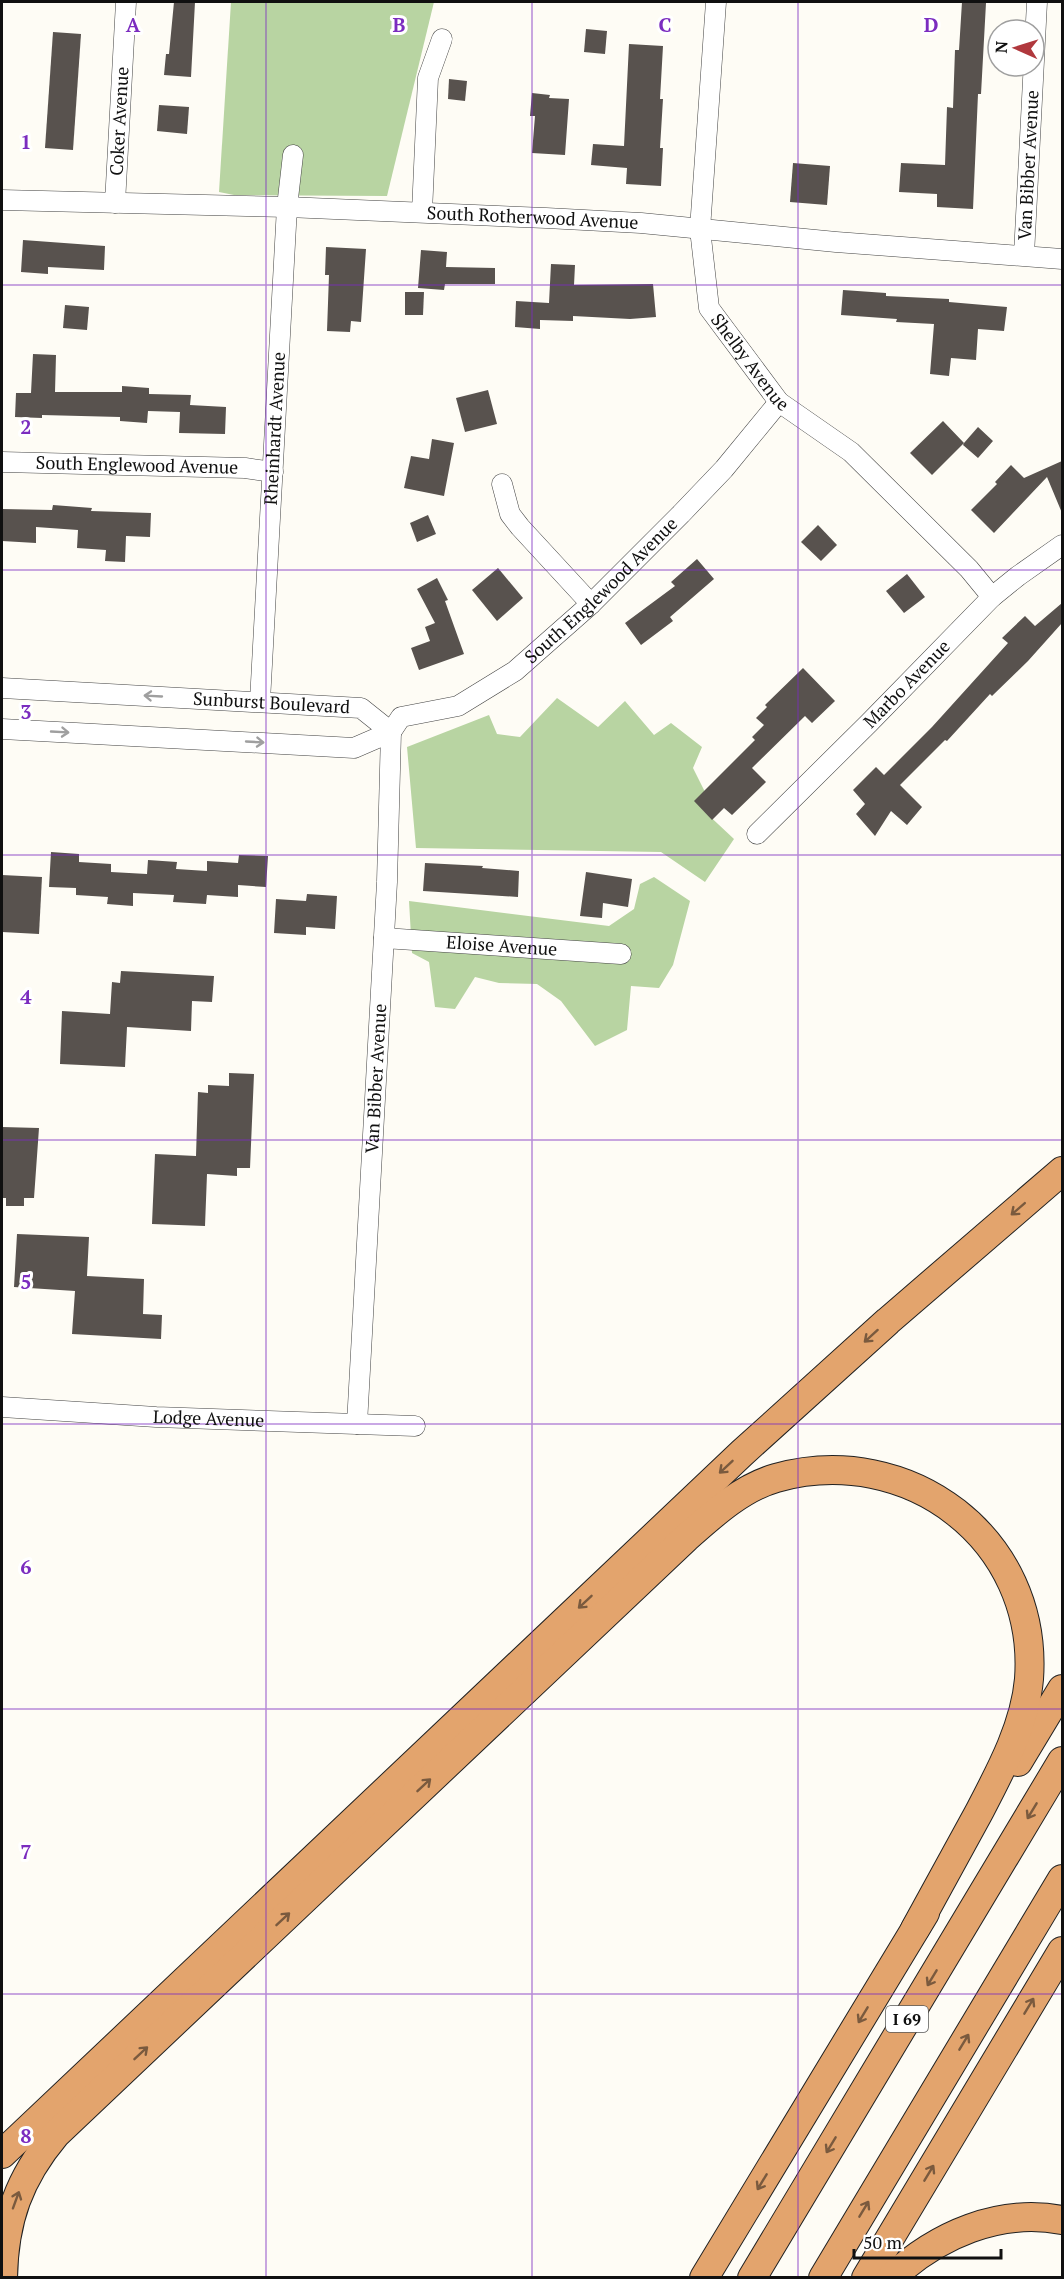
<svg xmlns="http://www.w3.org/2000/svg" width="1064" height="2279" font-family="'PT Serif',serif">
<style>
.forest{fill:#b8d4a2}
.building{fill:#58524e}
.lines{fill:none;stroke-linecap:round;stroke-linejoin:round}
.minor-casing{stroke:#434343;stroke-width:21}
.highway-casing{stroke:#212121;stroke-width:30}
.minor{stroke:#fff;stroke-width:20}
.highway{stroke:#e3a46d;stroke-width:28}
.oneway{stroke:#9f9f9f}
.oneway2{stroke:#7a5a3e}
.grid{fill:none;stroke:#7b2cbf;stroke-width:1.5;stroke-opacity:0.55}
.labels{text-anchor:middle;stroke-width:6;stroke-linejoin:round;paint-order:stroke}
.shield{fill:#fff;stroke:#585858;stroke-width:1.5}
.shield-label{font-size:16px;font-weight:bold;fill:#101010}
.street-label{font-size:18px;fill:#101010;stroke:#fff}
.grid-label{font-size:20px;text-anchor:middle;font-weight:bold;fill:#7b2cbf;stroke:#fff;stroke-width:6;stroke-linejoin:round;paint-order:stroke}
</style>
<rect width="100%" height="100%" fill="#fefcf5"/>
<g class="forest">
<polygon points="231,2 434,2 387,196 234,195 219,192"/>
<polygon points="557,698 598,727 625,701 654,735 671,723 702,747 693,768 705,792 702,809 734,839 705,882 661,852 416,848 407,747 489,715 497,734 520,737"/>
<polygon points="654,877 690,901 673,965 659,988 631,986 627,1030 595,1046 561,1001 537,984 499,983 475,977 455,1009 435,1007 429,962 412,953 409,901 609,926 634,909 640,884"/>
</g>
<g class="building">
<polygon points="174,2 195,2 191,77 164,75 166,54 169,54"/>
<polygon points="962,2 986,3 981,94 978,94 973,209 937,207 937,194 899,192 901,163 945,165 947,107 953,108 955,50 959,50"/>
<polygon points="586,29 607,31 605,54 584,52"/>
<polygon points="53,32 81,34 73,150 45,148"/>
<polygon points="629,44 663,46 660,99 663,99 660,148 663,148 661,186 626,184 627,168 591,165 593,144 624,146"/>
<polygon points="449,79 467,81 465,101 448,99"/>
<polygon points="532,93 550,95 549,98 569,99 565,155 532,153 535,116 530,116"/>
<polygon points="159,105 189,107 187,134 157,131"/>
<polygon points="793,163 830,166 827,205 790,202"/>
<polygon points="23,240 105,246 104,270 48,267 48,274 21,272"/>
<polygon points="326,247 366,249 361,322 351,321 350,332 327,331 329,275 325,275"/>
<polygon points="421,250 447,252 446,267 495,268 495,284 445,284 444,290 418,288"/>
<polygon points="551,264 575,265 574,285 653,284 656,317 630,319 573,316 573,321 540,320 540,329 515,327 516,301 549,303"/>
<polygon points="843,290 886,293 886,296 949,299 949,302 1007,307 1004,331 978,329 976,360 951,358 949,376 930,374 934,324 896,322 897,319 841,315"/>
<polygon points="405,292 424,292 423,315 405,315"/>
<polygon points="65,305 89,307 87,330 63,328"/>
<polygon points="33,354 56,355 55,392 122,392 122,386 149,388 149,394 191,395 190,405 226,407 225,434 179,433 180,412 148,411 147,423 120,421 120,417 42,415 42,418 15,417 16,393 31,393"/>
<polygon points="488,390 497,424 465,432 456,398"/>
<polygon points="943,421 964,443 978,427 993,441 978,458 963,445 964,443 932,475 910,453"/>
<polygon points="432,439 454,443 444,496 404,488 411,456 429,459"/>
<polygon points="1062,461 1062,513 1047,477 994,533 971,510 997,484 995,482 1011,465 1024,478"/>
<polygon points="53,505 92,508 91,511 151,513 150,537 126,536 125,562 105,561 106,550 77,548 78,530 36,527 36,543 2,541 2,509 52,510"/>
<polygon points="428,515 436,534 417,542 410,523"/>
<polygon points="818,525 837,545 821,561 801,542"/>
<polygon points="697,559 714,579 670,617 673,621 641,645 625,623 675,586 671,582"/>
<polygon points="498,568 523,598 497,621 472,590"/>
<polygon points="907,574 925,597 904,613 886,591"/>
<polygon points="437,578 448,600 445,601 464,654 419,670 411,648 430,641 425,627 435,623 417,589"/>
<polygon points="1062,603 1062,623 1028,661 992,696 990,694 947,741 945,740 900,785 922,807 907,825 891,811 875,836 856,814 865,804 853,790 876,767 884,775 932,727 1008,643 1002,638 1025,616 1035,626"/>
<polygon points="803,668 835,701 812,723 805,716 752,768 766,782 732,815 724,808 712,820 694,801 755,740 752,737 764,725 756,718 767,707 765,705"/>
<polygon points="51,852 79,854 79,862 111,864 111,872 147,874 148,860 177,862 176,869 207,871 207,861 238,863 239,855 268,856 266,887 238,885 238,897 207,895 206,904 173,902 174,895 133,893 133,906 107,904 108,897 76,895 76,888 49,887"/>
<polygon points="425,863 483,866 482,868 519,871 518,897 423,891"/>
<polygon points="586,872 632,879 628,907 603,903 602,918 580,916"/>
<polygon points="2,875 42,877 39,934 2,932"/>
<polygon points="307,894 337,896 335,929 306,927 306,935 274,933 276,899 306,901"/>
<polygon points="121,971 214,976 212,1002 192,1001 191,1031 127,1027 125,1067 60,1064 62,1011 110,1014 112,982 120,983"/>
<polygon points="229,1073 254,1074 250,1168 237,1168 237,1176 207,1174 205,1226 152,1224 155,1154 196,1156 198,1092 208,1093 208,1085 229,1086"/>
<polygon points="2,1127 39,1128 34,1198 24,1198 24,1206 6,1206 6,1198 2,1198"/>
<polygon points="17,1234 89,1237 87,1276 144,1279 143,1314 162,1315 161,1339 72,1334 75,1291 14,1287"/>
</g>
<g class="lines">
<defs>
<g id="minor">
<path id="s1" d="M716,2L700,229L709,308L779,402L851,452L969,569L992,597"/>
<path id="s2" d="M2,200L287,207L546,218L641,223L836,242L1062,259"/>
<path id="s3" d="M115,203L126,2"/>
<polyline points="422,212 428,78 442,39"/>
<path id="s4" d="M1024,255L1037,2"/>
<path id="s5" d="M2,462L245,468L273,472"/>
<polyline points="502,484 510,514 520,527 591,604"/>
<path id="s6" d="M2,688L361,708L391,732"/>
<path id="s7" d="M260,701L287,207L293,155"/>
<polyline points="2,729 354,748 391,732"/>
<path id="s8" d="M391,732L401,717L458,706L515,671L591,604L681,514L724,469L779,402"/>
<path id="s9" d="M757,834L869,723L992,597L1018,576L1062,545"/>
<path id="s10" d="M384,938L621,954"/>
<path id="s11" d="M2,1407L156,1417L415,1426"/>
<path id="s12" d="M357,1424L387,882L391,732"/>
</g>
<g id="highway">
<polyline points="1018,1762 1062,1689"/>
<polyline points="2,2154 742,1453 888,1321 1062,1171"/>
<path d="M3,2278C4,2220 19,2178 56,2134L686,1538C712,1515 741,1488 776,1478C908,1441 1039,1539 1029,1679C1025,1726 1000,1772 978,1814C957,1852 936,1891 915,1929"/>
<polyline points="704,2278 925,1913"/>
<polyline points="752,2278 1062,1761"/>
<polyline points="823,2278 1062,1879"/>
<polyline points="866,2278 1062,1951"/>
<path d="M891,2278C937,2235 999,2208 1062,2220"/>
</g>
</defs>
<use href="#minor" class="minor-casing"/>
<use href="#highway" class="highway-casing"/>
<use href="#minor" class="minor"/>
<use href="#highway" class="highway"/>
</g>
<defs><path id="oneway-shaft" d="M-6 0H5M1.5-3L5.5 0L1.5 3" fill="none" stroke-width="1.6" stroke-linecap="round" stroke-linejoin="round" transform="scale(1.5)"/></defs>
<g class="oneway">
<use href="#oneway-shaft" transform="translate(153 696) rotate(-177)"/>
<use href="#oneway-shaft" transform="translate(60 732) rotate(3)"/>
<use href="#oneway-shaft" transform="translate(255 742) rotate(3)"/>
</g>
<g class="oneway2">
<use href="#oneway-shaft" transform="translate(1018 1209) rotate(139)"/>
<use href="#oneway-shaft" transform="translate(871 1336) rotate(138)"/>
<use href="#oneway-shaft" transform="translate(726 1467) rotate(137)"/>
<use href="#oneway-shaft" transform="translate(585 1602) rotate(137)"/>
<use href="#oneway-shaft" transform="translate(424 1785) rotate(-43)"/>
<use href="#oneway-shaft" transform="translate(1032 1811) rotate(121)"/>
<use href="#oneway-shaft" transform="translate(283 1919) rotate(-43)"/>
<use href="#oneway-shaft" transform="translate(932 1978) rotate(121)"/>
<use href="#oneway-shaft" transform="translate(1029 2006) rotate(-59)"/>
<use href="#oneway-shaft" transform="translate(863 2015) rotate(121)"/>
<use href="#oneway-shaft" transform="translate(964 2042) rotate(-59)"/>
<use href="#oneway-shaft" transform="translate(141 2053) rotate(-43)"/>
<use href="#oneway-shaft" transform="translate(831 2145) rotate(121)"/>
<use href="#oneway-shaft" transform="translate(929 2173) rotate(-59)"/>
<use href="#oneway-shaft" transform="translate(762 2182) rotate(121)"/>
<use href="#oneway-shaft" transform="translate(16 2200) rotate(-70)"/>
<use href="#oneway-shaft" transform="translate(864 2209) rotate(-59)"/>
</g>
<path class="grid" d="M266,2V2278M532,2V2278M798,2V2278M2,285H1062M2,570H1062M2,855H1062M2,1140H1062M2,1424H1062M2,1709H1062M2,1994H1062"/>
<g class="labels">
<rect class="shield" x="886" y="2006" width="42" height="26" rx="4.5"/>
<g class="shield-label">
<text x="907" y="2025">I 69</text>
</g>
<g class="street-label">
<text dy="6" stroke="none"><textPath href="#s3" startOffset="82">Coker Avenue</textPath></text>
<text dy="6" stroke="none"><textPath href="#s4" startOffset="90">Van Bibber Avenue</textPath></text>
<text dy="6" stroke="none"><textPath href="#s2" startOffset="531">South Rotherwood Avenue</textPath></text>
<text dy="6" stroke="none"><textPath href="#s1" startOffset="375">Shelby Avenue</textPath></text>
<text dy="6" stroke="none"><textPath href="#s7" startOffset="273">Rheinhardt Avenue</textPath></text>
<text dy="6" stroke="none"><textPath href="#s5" startOffset="135">South Englewood Avenue</textPath></text>
<text dy="6" stroke="none"><textPath href="#s8" startOffset="261">South Englewood Avenue</textPath></text>
<text dy="6" stroke="none"><textPath href="#s9" startOffset="212">Marbo Avenue</textPath></text>
<text dy="6" stroke="none"><textPath href="#s6" startOffset="270">Sunburst Boulevard</textPath></text>
<text dy="6" stroke="none"><textPath href="#s10" startOffset="118">Eloise Avenue</textPath></text>
<text dy="6" stroke="none"><textPath href="#s12" startOffset="346">Van Bibber Avenue</textPath></text>
<text dy="6" stroke="none"><textPath href="#s11" startOffset="207">Lodge Avenue</textPath></text>
</g>
</g>
<g class="grid-label">
<text x="133" y="32">A</text>
<text x="399" y="32">B</text>
<text x="665" y="32">C</text>
<text x="931" y="32">D</text>
<text x="26" y="149">1</text>
<text x="26" y="434">2</text>
<text x="26" y="719">3</text>
<text x="26" y="1004">4</text>
<text x="26" y="1289">5</text>
<text x="26" y="1574">6</text>
<text x="26" y="1859">7</text>
<text x="26" y="2143">8</text>
</g>
<rect width="1064" height="2279" fill="none" stroke="#101010" stroke-width="6"/>
<g transform="translate(1016 48) rotate(273)"><circle r="28" fill="#ffffff" stroke="#9f9f9f" stroke-width="1.5"/>
<path d="M0-4.5L10 22L0 15L-10 22Z" fill="#b0383d"/>
<text y="-9" font-size="16" font-weight="bold" text-anchor="middle" fill="#101010">N</text>
</g>
<path d="M854 2249v9h147v-9" fill="none" stroke="#101010" stroke-width="3"/>
<text x="863" y="2249" font-size="18" fill="#101010" stroke="#ffffff" stroke-width="4.5" paint-order="stroke">50 m</text>
</svg>
